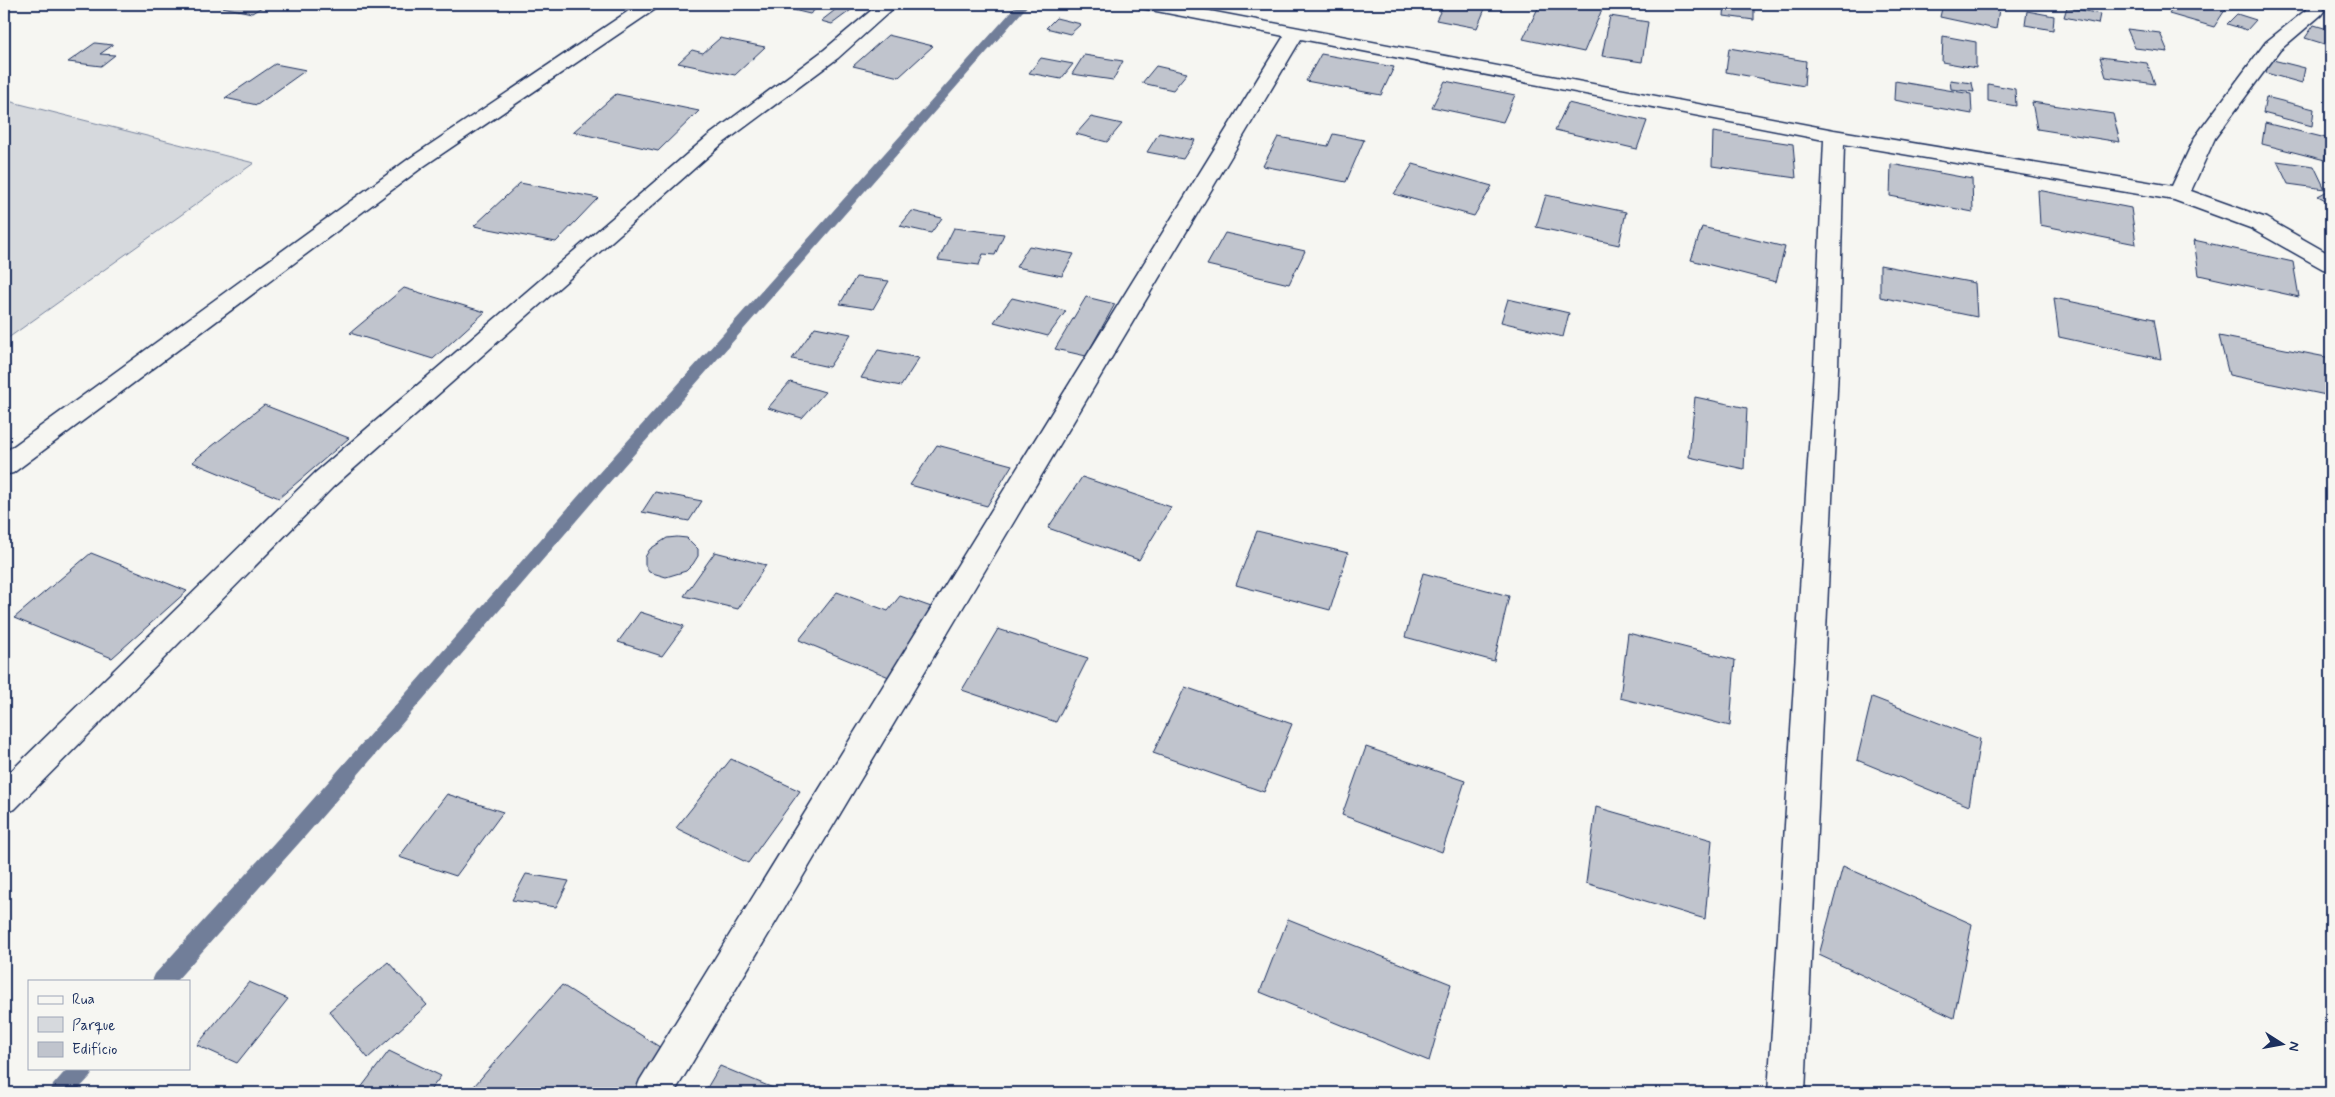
<svg xmlns="http://www.w3.org/2000/svg" width="2335" height="1097" font-family="Mynerve,sans-serif">
<style>
.green{fill:#d6d9dd;stroke:#78849e}
.lines{fill:none;stroke-linecap:round;stroke-linejoin:round}
.stream{fill:#717e99;fill-rule:evenodd}
.building{fill:#c0c4cd;stroke:#1b2f5e}
.minor-casing{stroke:#1b2f5e;stroke-width:3}
.minor{fill:#f6f6f2;fill-rule:evenodd}
</style>
<rect width="100%" height="100%" fill="#f6f6f2"/>
<filter id="ink" filterUnits="userSpaceOnUse"><feTurbulence type="fractalNoise" baseFrequency=".02" numOctaves="2"/><feDisplacementMap in="SourceGraphic" scale="10" xChannelSelector="R" yChannelSelector="G"/><feConvolveMatrix kernelMatrix="1 2 1 2 8 2 1 2 1" color-interpolation-filters="sRGB"/></filter>
<g filter="url(#ink)">
<polygon class="green" points="4,100 254,163 4,341"/>
<g class="lines">
<g class="stream">
<polygon points="1018,4 1029,4 601,492 308,833 176,981 152,981 155,974 294,821 589,484"/>
<polygon points="68,1068 94,1068 91,1076 75,1093 50,1093 53,1085"/>
</g>
</g>
<g class="building">
<polygon points="207,4 267,4 252,13"/>
<polygon points="768,4 822,4 810,14"/>
<polygon points="1444,4 1487,4 1477,28 1436,20"/>
<polygon points="1540,4 1569,8 1571,4 1603,7 1584,52 1523,39"/>
<polygon points="1725,4 1754,4 1754,20 1724,16"/>
<polygon points="1943,4 1975,4 1999,9 1996,29 1940,17"/>
<polygon points="2176,4 2216,4 2227,7 2214,27 2169,14"/>
<polygon points="839,7 851,10 832,24 821,21"/>
<polygon points="2067,7 2100,14 2098,24 2064,17"/>
<polygon points="2027,11 2054,16 2053,30 2025,25"/>
<polygon points="2237,14 2256,20 2247,30 2227,24"/>
<polygon points="1610,16 1648,22 1642,62 1602,56"/>
<polygon points="1056,18 1081,24 1070,34 1046,28"/>
<polygon points="2314,25 2331,30 2331,46 2305,38"/>
<polygon points="2127,29 2160,33 2168,52 2135,48"/>
<polygon points="888,35 933,46 899,77 853,66"/>
<polygon points="1943,36 1976,42 1976,68 1942,62"/>
<polygon points="720,38 765,47 735,75 678,63 692,50 703,53"/>
<polygon points="95,43 113,45 100,54 115,55 101,66 68,62"/>
<polygon points="1729,48 1806,61 1804,86 1726,72"/>
<polygon points="1321,54 1394,67 1381,95 1306,81"/>
<polygon points="1084,55 1123,61 1113,80 1072,74"/>
<polygon points="2100,57 2147,63 2155,84 2106,77"/>
<polygon points="1041,58 1073,64 1061,79 1029,73"/>
<polygon points="2269,59 2305,68 2302,83 2266,73"/>
<polygon points="275,64 306,70 257,105 225,98"/>
<polygon points="1156,66 1187,73 1173,90 1142,83"/>
<polygon points="1950,80 1972,83 1974,92 1951,89"/>
<polygon points="1445,81 1515,95 1503,122 1432,107"/>
<polygon points="1895,81 1971,94 1972,114 1894,100"/>
<polygon points="1988,84 2015,89 2016,106 1988,101"/>
<polygon points="616,94 699,111 658,151 573,132"/>
<polygon points="2266,97 2314,109 2312,126 2263,113"/>
<polygon points="2032,102 2113,114 2120,142 2037,129"/>
<polygon points="1568,103 1647,121 1637,149 1555,130"/>
<polygon points="1091,117 1122,124 1107,142 1076,134"/>
<polygon points="2265,123 2326,138 2325,160 2262,144"/>
<polygon points="1713,132 1793,144 1796,178 1712,166"/>
<polygon points="1159,133 1195,140 1183,159 1147,152"/>
<polygon points="1333,134 1364,140 1346,182 1263,166 1278,137 1328,146"/>
<polygon points="2277,161 2314,166 2325,189 2288,184"/>
<polygon points="1413,164 1492,186 1474,216 1394,194"/>
<polygon points="1891,164 1972,179 1973,212 1890,196"/>
<polygon points="520,183 598,198 556,242 474,226"/>
<polygon points="2331,189 2331,203 2318,196"/>
<polygon points="2038,190 2131,208 2136,244 2040,225"/>
<polygon points="1546,195 1626,212 1619,245 1536,227"/>
<polygon points="912,211 942,218 931,233 900,226"/>
<polygon points="1702,227 1785,247 1776,282 1691,260"/>
<polygon points="954,228 1004,234 995,255 983,254 979,265 938,260"/>
<polygon points="1225,233 1305,251 1289,284 1207,265"/>
<polygon points="2194,240 2293,262 2299,297 2199,275"/>
<polygon points="1029,246 1074,254 1062,276 1016,267"/>
<polygon points="1880,265 1975,283 1977,317 1880,297"/>
<polygon points="856,277 889,281 873,309 840,304"/>
<polygon points="404,288 485,312 433,359 350,333"/>
<polygon points="1086,297 1115,304 1086,356 1055,349"/>
<polygon points="1012,298 1066,311 1048,336 994,322"/>
<polygon points="2054,298 2154,319 2161,359 2059,337"/>
<polygon points="1508,299 1569,313 1563,337 1501,322"/>
<polygon points="815,327 851,334 829,367 792,359"/>
<polygon points="2219,336 2331,358 2331,396 2229,375"/>
<polygon points="878,350 919,358 901,386 861,378"/>
<polygon points="790,382 825,392 802,418 768,408"/>
<polygon points="1695,397 1747,408 1744,469 1689,457"/>
<polygon points="264,405 349,438 279,498 192,462"/>
<polygon points="937,445 1012,465 987,506 910,485"/>
<polygon points="1082,477 1171,507 1139,560 1048,528"/>
<polygon points="655,492 702,501 689,521 642,512"/>
<polygon points="1257,531 1348,553 1330,610 1236,585"/>
<polygon points="677,537 687,538 698,549 698,556 693,564 686,571 666,577 649,572 645,565 645,557 650,549 667,538"/>
<polygon points="715,552 766,565 738,609 684,596"/>
<polygon points="91,553 187,591 112,658 14,618"/>
<polygon points="1423,573 1509,596 1494,661 1405,637"/>
<polygon points="837,592 888,611 900,596 937,609 889,677 799,640"/>
<polygon points="640,612 684,626 662,656 618,642"/>
<polygon points="998,629 1088,658 1056,722 962,690"/>
<polygon points="1628,633 1735,660 1730,726 1620,698"/>
<polygon points="1185,687 1292,724 1264,792 1153,753"/>
<polygon points="1872,697 1980,739 1969,806 1857,760"/>
<polygon points="1366,747 1465,781 1442,852 1342,815"/>
<polygon points="731,759 800,791 748,863 676,828"/>
<polygon points="447,794 503,812 456,876 399,857"/>
<polygon points="1596,807 1712,840 1705,919 1586,883"/>
<polygon points="1843,866 1972,924 1954,1018 1819,955"/>
<polygon points="526,874 569,881 556,907 512,900"/>
<polygon points="1288,919 1451,984 1429,1061 1260,992"/>
<polygon points="388,962 427,1005 368,1058 329,1011"/>
<polygon points="249,982 288,999 237,1063 197,1045"/>
<polygon points="562,985 666,1051 634,1093 468,1093"/>
<polygon points="389,1051 441,1076 428,1093 357,1093"/>
<polygon points="720,1066 785,1093 704,1093"/>
</g>
<g class="lines">
<defs>
<g id="minor">
<polygon points="639,4 660,4 657,8 424,166 13,473 4,475 4,453 410,158"/>
<polygon points="879,4 898,4 838,58 722,144 333,487 15,809 4,813 4,778 315,473 708,136 824,50"/>
<polygon points="1137,4 1173,4 1834,130 2172,186 2195,137 2266,42 2306,10 2305,4 2323,4 2324,11 2321,15 2280,50 2215,138 2191,191 2266,218 2331,255 2331,271 2323,269 2250,228 2174,200 1844,144 1838,368 1805,1093 1768,1093 1814,368 1824,140 1301,39 674,1093 635,1093 640,1080 1284,36 1146,9 1140,8"/>
</g>
</defs>
<use href="#minor" class="minor-casing"/>
<use href="#minor" class="minor"/>
</g>
</g>
<rect width="2335" height="1097" fill="none" stroke="#f6f6f2" stroke-width="20"/>
<rect x="10" y="10" width="2315" height="1077" fill="none" stroke="#1b2f5e" stroke-width="2" filter="url(#ink)"/>
<rect x="28" y="980" width="162" height="90" fill="#f6f6f2" stroke="#9ea6b7"/>
<rect x="38" y="996" width="25" height="8" fill="#f6f6f2" stroke="#9ea6b7"/>
<text x="72" y="1004" font-size="15" fill="#1b2f5e">Rua</text>
<rect x="38" y="1017" width="25" height="15" fill="#d6d9dd" stroke="#9ea6b7"/>
<text x="72" y="1030" font-size="15" fill="#1b2f5e">Parque</text>
<rect x="38" y="1042" width="25" height="15" fill="#c0c4cd" stroke="#9ea6b7"/>
<text x="72" y="1054" font-size="15" fill="#1b2f5e">Edifício</text>
<g transform="translate(2282 1044) rotate(101)" stroke="#f6f6f2" stroke-width="4" paint-order="stroke">
<path d="M0-4L9 19L0 12L-9 19Z" fill="#1b2f5e"/>
<text y="-8" font-size="14" font-weight="bold" text-anchor="middle" fill="#1b2f5e">N</text>
</g>
</svg>
